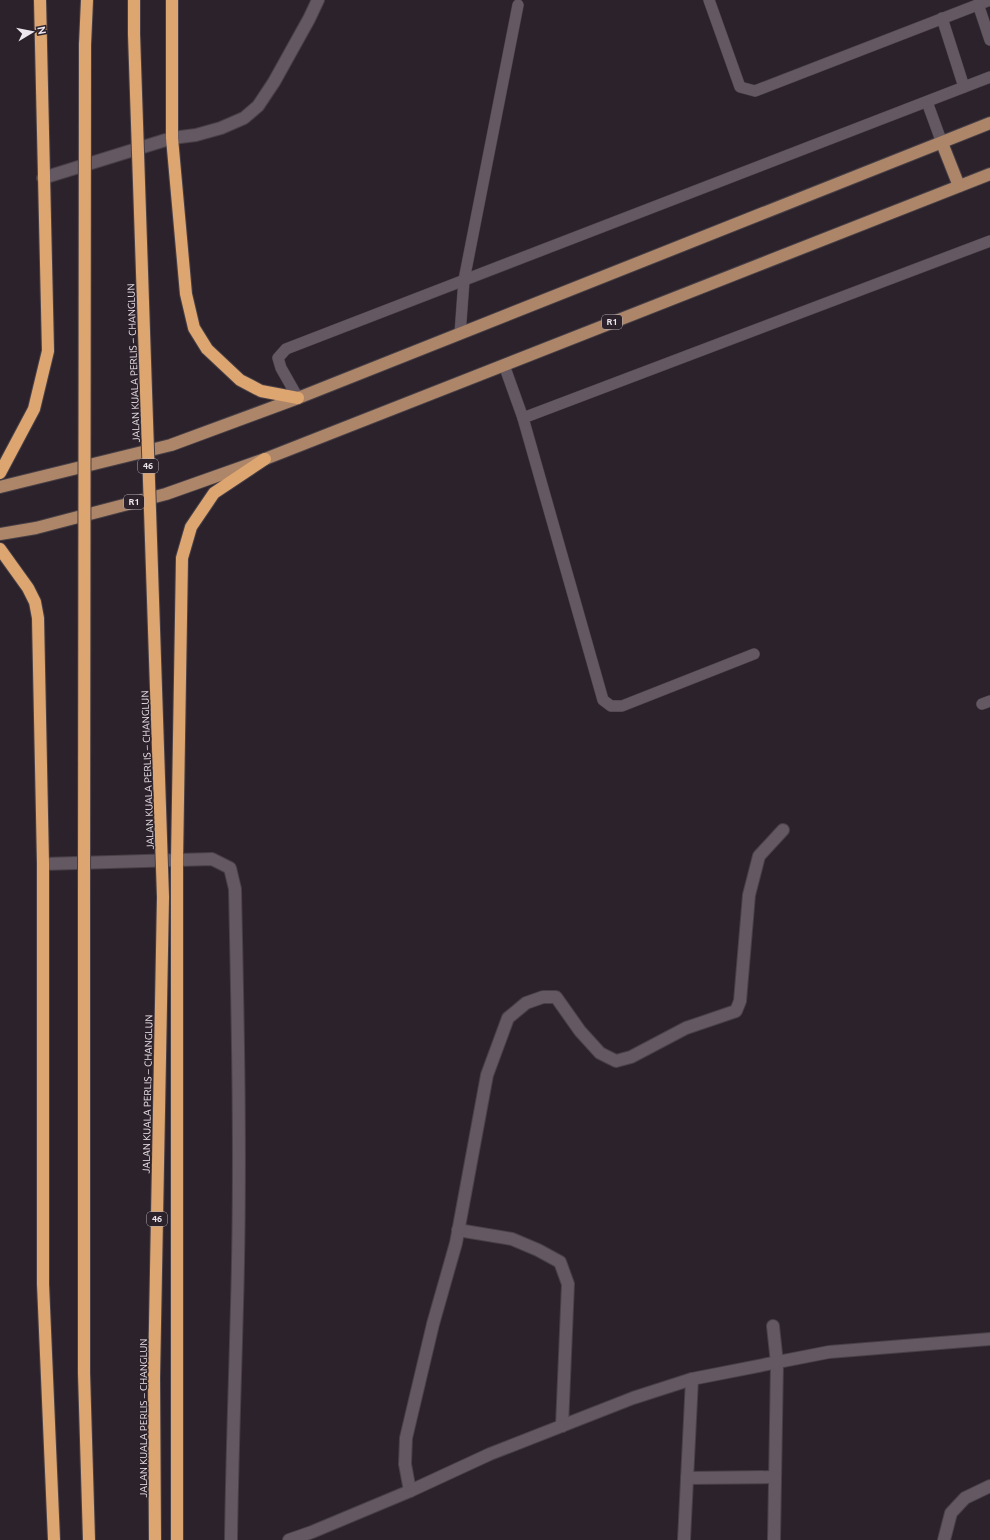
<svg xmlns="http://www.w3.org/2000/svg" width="990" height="1540" font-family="Ubuntu,sans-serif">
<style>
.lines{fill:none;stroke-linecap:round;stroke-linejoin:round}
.lane-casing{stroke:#484047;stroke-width:12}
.street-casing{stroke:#484047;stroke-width:14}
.primary-casing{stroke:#484047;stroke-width:14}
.highway-casing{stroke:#484047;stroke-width:14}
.lane{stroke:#645862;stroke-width:11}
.street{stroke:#645862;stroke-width:12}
.primary{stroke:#ad866a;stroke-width:12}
.highway{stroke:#dda570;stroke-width:12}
.highway-bridge-casing{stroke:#484047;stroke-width:14;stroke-linecap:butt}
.highway-bridge{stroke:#dda570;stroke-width:12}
.labels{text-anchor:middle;stroke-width:3;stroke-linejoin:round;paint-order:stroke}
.shield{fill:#2c222b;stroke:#b3abb2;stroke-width:1}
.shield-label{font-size:9px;font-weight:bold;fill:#ede6ec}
.street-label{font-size:10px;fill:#ede6ec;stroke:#2c222b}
</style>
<rect width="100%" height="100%" fill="#2c222b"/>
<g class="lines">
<defs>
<g id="lane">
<polyline points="709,0 740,87 755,91 990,0"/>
<polyline points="978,4 990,40"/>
<polyline points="942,18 964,87"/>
<polyline points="927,102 942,143"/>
<polyline points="460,334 464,280 518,5"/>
<polyline points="504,365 523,418 603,700 611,706 622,706 754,654"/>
<polyline points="298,398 281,368 278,358 286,349 990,77"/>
<polyline points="523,418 990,241"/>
<polyline points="982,704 990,701"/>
</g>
<g id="street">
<polyline points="43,178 172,138 196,135 221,128 244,118 258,106 274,82 309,19 318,0"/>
<path d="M43,864L212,859L230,868L235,889C238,1028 241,1166 237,1305C235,1383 232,1461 231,1540"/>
<polyline points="458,1230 512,1239 538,1250 560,1262 568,1284 562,1426"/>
<polyline points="773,1326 777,1363 774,1540"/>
<polyline points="687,1478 775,1477"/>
<polyline points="410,1491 405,1464 406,1438 433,1324 456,1243 487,1075 508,1018 526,1003 543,997 556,997 580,1031 600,1053 616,1061 631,1057 686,1028 736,1011 740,1001 749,895 759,856 783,830"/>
<polyline points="289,1540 312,1532 410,1491 490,1454 633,1398 692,1379 829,1352 990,1339"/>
<polyline points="684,1540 692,1379"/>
<polyline points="944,1540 951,1513 965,1498 990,1486"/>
</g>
<g id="primary">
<polyline points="942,143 959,186"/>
<polyline points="0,487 171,445 298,398 990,123"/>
<polyline points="0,534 36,528 166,494 265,459 990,174"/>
</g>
<g id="highway">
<polyline points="172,0 172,138 186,294 194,328 207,349 240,380 261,391 298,398"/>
<polyline points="134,34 134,0"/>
<polyline points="85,45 87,0"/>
<polyline points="0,473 34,409 48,351 40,0"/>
<polyline points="0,549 28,588 35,602 38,618 43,864 43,1284 54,1540"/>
<polyline points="84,900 84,1373 89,1540"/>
<polyline points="155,1540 154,1378 163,897"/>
<polyline points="177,1540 177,860 182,558 191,527 214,493 265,459"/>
</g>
</defs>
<use href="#lane" class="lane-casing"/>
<use href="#street" class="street-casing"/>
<use href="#primary" class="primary-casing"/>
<use href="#highway" class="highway-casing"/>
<use href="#lane" class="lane"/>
<use href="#street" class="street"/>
<use href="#primary" class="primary"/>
<use href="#highway" class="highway"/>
<defs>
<g id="highway-bridge">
<polyline points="134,34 163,897"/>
<polyline points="84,900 85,45"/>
</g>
</defs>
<use href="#highway-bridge" class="highway-bridge-casing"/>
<use href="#highway-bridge" class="highway-bridge"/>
</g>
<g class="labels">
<g class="shield">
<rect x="602" y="315" width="20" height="14" rx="3"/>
<rect x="138" y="459" width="20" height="14" rx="3"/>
<rect x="124" y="495" width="20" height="14" rx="3"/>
<rect x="147" y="1212" width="20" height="14" rx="3"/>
</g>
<g class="shield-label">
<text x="612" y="325">R1</text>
<text x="148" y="469">46</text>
<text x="134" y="505">R1</text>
<text x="157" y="1222">46</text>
</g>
<g class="street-label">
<text transform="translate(133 363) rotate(-92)" y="4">JALAN KUALA PERLIS – CHANGLUN</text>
<text transform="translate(147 770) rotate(-92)" y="4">JALAN KUALA PERLIS – CHANGLUN</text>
<text transform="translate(147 1094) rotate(-89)" y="4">JALAN KUALA PERLIS – CHANGLUN</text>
<text transform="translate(143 1418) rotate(-90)" y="4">JALAN KUALA PERLIS – CHANGLUN</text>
</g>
</g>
<g transform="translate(32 32) rotate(80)" stroke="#2c222b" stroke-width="3" paint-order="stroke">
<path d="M0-3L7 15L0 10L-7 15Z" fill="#ede6ec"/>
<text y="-6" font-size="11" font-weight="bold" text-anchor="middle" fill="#ede6ec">N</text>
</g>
</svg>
